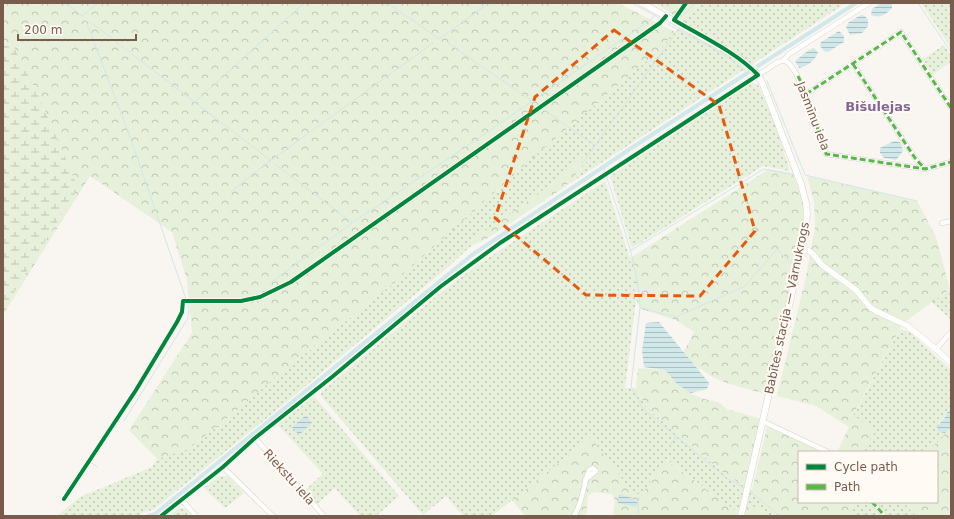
<svg xmlns="http://www.w3.org/2000/svg" width="954" height="519" font-family="'DejaVu Sans',sans-serif">
<style>
.grass{fill:url(#grass-dots)}
.forest{fill:url(#forest-crowns)}
.wetland{fill:url(#wetland-marsh)}
.water{fill:url(#water-rules)}
.lines{fill:none;stroke-linecap:round;stroke-linejoin:round}
.stream{stroke:#d0e8ea;stroke-width:1}
.canal{stroke:#d0e8ea;stroke-width:4}
.minor-casing{stroke:#d7d1cb;stroke-width:5.5}
.tertiary-casing{stroke:#d7d1cb;stroke-width:6}
.secondary-casing{stroke:#d9d2cb;stroke-width:7}
.minor{stroke:#fefefd;stroke-width:4.5}
.tertiary{stroke:#fefefd;stroke-width:5.5}
.secondary{stroke:#fefefd;stroke-width:6}
.quiet{stroke:#58b947;stroke-width:3;stroke-dasharray:6 3;stroke-linecap:butt}
.cycleway-casing{stroke:#fffaf3;stroke-width:6}
.cycleway{stroke:#00873e;stroke-width:4}
.marked{fill:none;stroke:#e8590c;stroke-width:3;stroke-dasharray:8 5;stroke-linejoin:round}
.labels{text-anchor:middle;stroke-width:4;stroke-linejoin:round;paint-order:stroke}
.street-label{font-size:12px;fill:#7a5c4d;stroke:#fffaf3}
.neighbourhood-label{font-size:13px;font-weight:bold;fill:#846695;stroke:#fffaf3}
</style>
<defs>
<pattern id="grass-dots" width="8" height="8" patternUnits="userSpaceOnUse"><rect width="8" height="8" fill="#e7f0db"/><path d="M2 2h.1M6 6h.1" fill="none" stroke="#c0c6b4" stroke-width="1.8" stroke-linecap="round"/></pattern>
<pattern id="forest-crowns" width="20" height="18" patternUnits="userSpaceOnUse"><rect width="20" height="18" fill="#e7f0db"/><path d="M2 6a3 3 0 1 1 6 0M12 15a3 3 0 1 1 6 0" fill="none" stroke="#c0c6b4"/></pattern>
<pattern id="wetland-marsh" width="20" height="14" patternUnits="userSpaceOnUse"><rect width="20" height="14" fill="#e7f0db"/><path d="M1 5h8M5 5V1M11 12h8M15 12V8" fill="none" stroke="#c0c6b4"/></pattern>
<pattern id="water-rules" width="6" height="5" patternUnits="userSpaceOnUse"><rect width="6" height="5" fill="#d0e8ea"/><path d="M0 2.5h6" fill="none" stroke="#aebfc0"/></pattern>
</defs>
<rect width="100%" height="100%" fill="#f9f5f0"/>
<g class="grass">
<polygon points="701,3 846,3 566,186 592,155 585,155 556,181 471,241 471,246 448,267 278,409 153,510 143,512 139,516 57,516 80,497 152,467 157,459 188,449 223,422 276,377 390,286 529,161 656,53"/>
<polygon points="921,3 951,3 951,48"/>
<polygon points="944,45 951,56 951,62 933,74 923,59"/>
<polygon points="752,83 758,85 775,124 790,171 763,166 632,248 610,176"/>
<polygon points="605,181 630,258 636,299 625,388 636,388 647,408 726,475 753,491 780,516 766,516 764,512 743,502 737,512 666,459 643,494 633,494 591,437 492,516 463,516 446,496 423,515 321,396 321,392 440,293 476,266"/>
<polygon points="951,289 951,320 932,302"/>
<polygon points="900,329 910,332 951,370 951,409 939,423 938,430 945,436 926,452 859,452 876,431 853,416"/>
<polygon points="314,396 399,496 376,516 360,516 335,488 317,504 305,490 323,474 278,425"/>
<polygon points="219,476 227,476 244,493 225,508 204,488"/>
<polygon points="849,502 903,502 916,516 850,516 853,509"/>
<polygon points="179,508 185,509 192,516 169,516"/>
</g>
<g class="forest">
<polygon points="3,3 618,3 675,32 656,53 529,161 390,286 276,377 223,422 188,449 157,459 129,430 192,333 187,280 172,232 90,176 3,315"/>
<polygon points="655,3 701,3 684,22"/>
<polygon points="585,155 592,155 566,186 485,240 471,246 471,241 556,181"/>
<path d="M769,169L793,173L803,203L804,227L766,394C746,388 716,383 700,368L699,371L683,353L694,332L676,320L641,309L636,299L630,258Z"/>
<polygon points="807,176 917,201 936,237 950,289 903,323 853,415 876,431 859,452 837,452 849,427 816,406 777,396 805,281 815,228 814,201"/>
<polygon points="638,368 665,370 677,384 691,393 691,394 704,399 718,402 727,409 762,419 745,486 726,475 647,408 636,388"/>
<polygon points="767,427 772,428 824,452 799,452 799,502 849,502 853,509 850,516 780,516 752,490"/>
<polygon points="951,428 951,516 916,516 903,502 937,502 937,452 926,452 944,436 940,432 945,433"/>
<polygon points="591,437 633,494 643,494 644,491 665,459 737,512 738,516 613,516 615,500 612,494 594,492 588,496 586,516 525,516 512,500"/>
<polygon points="746,503 764,512 766,516 743,516"/>
</g>
<polygon class="wetland" points="13,45 41,101 78,188 3,310 3,46"/>
<g class="water">
<path d="M881,3H892V8C886,14 880,19 871,15L872,9Z"/>
<polygon points="861,15 865,16 868,20 868,26 862,33 850,35 846,27 849,22"/>
<polygon points="839,31 844,36 844,42 828,52 824,51 820,46 821,42"/>
<path d="M814,48L818,53C814,61 808,66 799,68L795,61L809,50Z"/>
<polygon points="894,141 897,141 901,143 903,151 896,160 884,158 880,153 880,148"/>
<polygon points="659,322 709,383 707,389 691,393 677,384 665,370 644,367 642,351 646,323"/>
<path d="M951,409V428L945,433C930,431 941,423 945,417C947,413 948,411 951,409Z"/>
<polygon points="306,415 312,423 299,435 292,427"/>
<polygon points="619,494 632,498 638,503 637,507 618,503"/>
</g>
<g class="lines">
<g class="stream">
<polyline points="66,3 82,16 98,3"/>
<polyline points="388,3 439,39 489,3"/>
<polyline points="632,3 659,18"/>
<polyline points="918,3 951,52"/>
<polyline points="680,18 696,3"/>
<polyline points="86,21 130,137 186,299"/>
<polyline points="93,24 270,160"/>
<path d="M668,24C686,35 737,59 746,73"/>
<polyline points="448,43 532,101"/>
<polyline points="767,81 805,175 917,201"/>
<polyline points="195,102 304,3"/>
<polyline points="543,109 594,145"/>
<polyline points="275,164 351,222"/>
<polyline points="582,164 673,37"/>
<polyline points="604,167 605,172"/>
<path d="M606,175C620,218 638,262 640,308L631,386L643,409L725,477L744,488"/>
<polyline points="231,192 259,169 433,43"/>
<polyline points="630,251 764,169 793,175"/>
<polyline points="270,283 352,223 473,142 653,18 654,15"/>
<polyline points="641,308 676,317 745,286 777,249 794,266"/>
<polyline points="124,421 188,318 189,310 187,302"/>
<polyline points="669,446 676,437"/>
<polyline points="92,463 97,467"/>
<polyline points="750,491 780,516"/>
<polyline points="638,516 639,497"/>
</g>
<g class="canal">
<polyline points="758,66 856,3"/>
<polyline points="148,516 155,514 472,255 636,145 749,72"/>
</g>
<defs>
<g id="minor">
<polyline points="674,20 686,3"/>
<polyline points="784,60 789,54 869,3"/>
<polyline points="853,64 915,158 925,169"/>
<polyline points="806,94 901,32 951,108"/>
<polyline points="942,223 951,221"/>
<polyline points="936,349 951,332"/>
<polyline points="762,421 828,452"/>
<polyline points="255,438 324,516"/>
<polyline points="223,467 273,516"/>
<polyline points="64,499 136,390 177,322 182,312 183,301 241,301 260,297 291,282 660,23 666,16"/>
<polyline points="182,500 196,516"/>
<polyline points="872,502 885,516"/>
<path d="M161,516L223,467L255,438L332,377L440,287L500,243L778,62C782,61 784,60 787,62C800,69 820,138 826,154L925,169L951,162"/>
<path d="M574,516C583,502 583,485 589,470L593,468L596,471L585,480"/>
</g>
<polyline id="tertiary" points="802,249 809,251 813,254 822,265 856,290 870,307 876,311 908,326 936,349 951,363"/>
<polyline id="secondary" points="642,3 739,58 751,68 758,75 763,85 801,184 806,203 807,214 806,227 802,249 741,516"/>
</defs>
<use href="#minor" class="minor-casing"/>
<use href="#tertiary" class="tertiary-casing"/>
<use href="#secondary" class="secondary-casing"/>
<use href="#minor" class="minor"/>
<use href="#tertiary" class="tertiary"/>
<use href="#secondary" class="secondary"/>
<g class="quiet">
<polyline points="853,64 915,158 925,169"/>
<polyline points="798,76 806,94 826,154 925,169 951,162"/>
<polyline points="806,94 901,32 951,108"/>
<polyline points="872,502 885,516"/>
</g>
<defs>
<g id="cycleway">
<polyline points="64,499 136,390 177,322 182,312 183,301 241,301 260,297 291,282 660,23 666,16"/>
<path d="M161,516L223,467L255,438L332,377L440,287L500,243L758,75C736,52 701,36 674,20L686,3"/>
</g>
</defs>
<use href="#cycleway" class="cycleway-casing"/>
<use href="#cycleway" class="cycleway"/>
</g>
<path class="marked" d="M614,30L719,105L755,231L700,296L586,295L495,218L535,97Z"/>
<g class="labels">
<g class="street-label">
<text transform="translate(813 116) rotate(69)" y="4">Jasmīnu iela</text>
<text transform="translate(787 308) rotate(-78)" y="4">Babītes stacija — Vārnukrogs</text>
<text transform="translate(289 477) rotate(48)" y="4">Riekstu iela</text>
</g>
<g class="neighbourhood-label">
<text x="878" y="111">Bišulejas</text>
</g>
</g>
<rect width="954" height="519" fill="none" stroke="#7a5c4d" stroke-width="8"/>
<rect x="798" y="451" width="140" height="52" fill="#fffaf3" stroke="#cabbb1"/>
<rect x="806" y="464" width="20" height="6" fill="#00873e" stroke="#cabbb1"/>
<text x="834" y="471" font-size="12" fill="#7a5c4d">Cycle path</text>
<rect x="806" y="484" width="20" height="6" fill="#58b947" stroke="#cabbb1"/>
<text x="834" y="491" font-size="12" fill="#7a5c4d">Path</text>
<path d="M18 34v6h118v-6" fill="none" stroke="#7a5c4d" stroke-width="2"/>
<text x="24" y="34" font-size="12" fill="#7a5c4d" stroke="#fffaf3" stroke-width="3" paint-order="stroke">200 m</text>
</svg>
